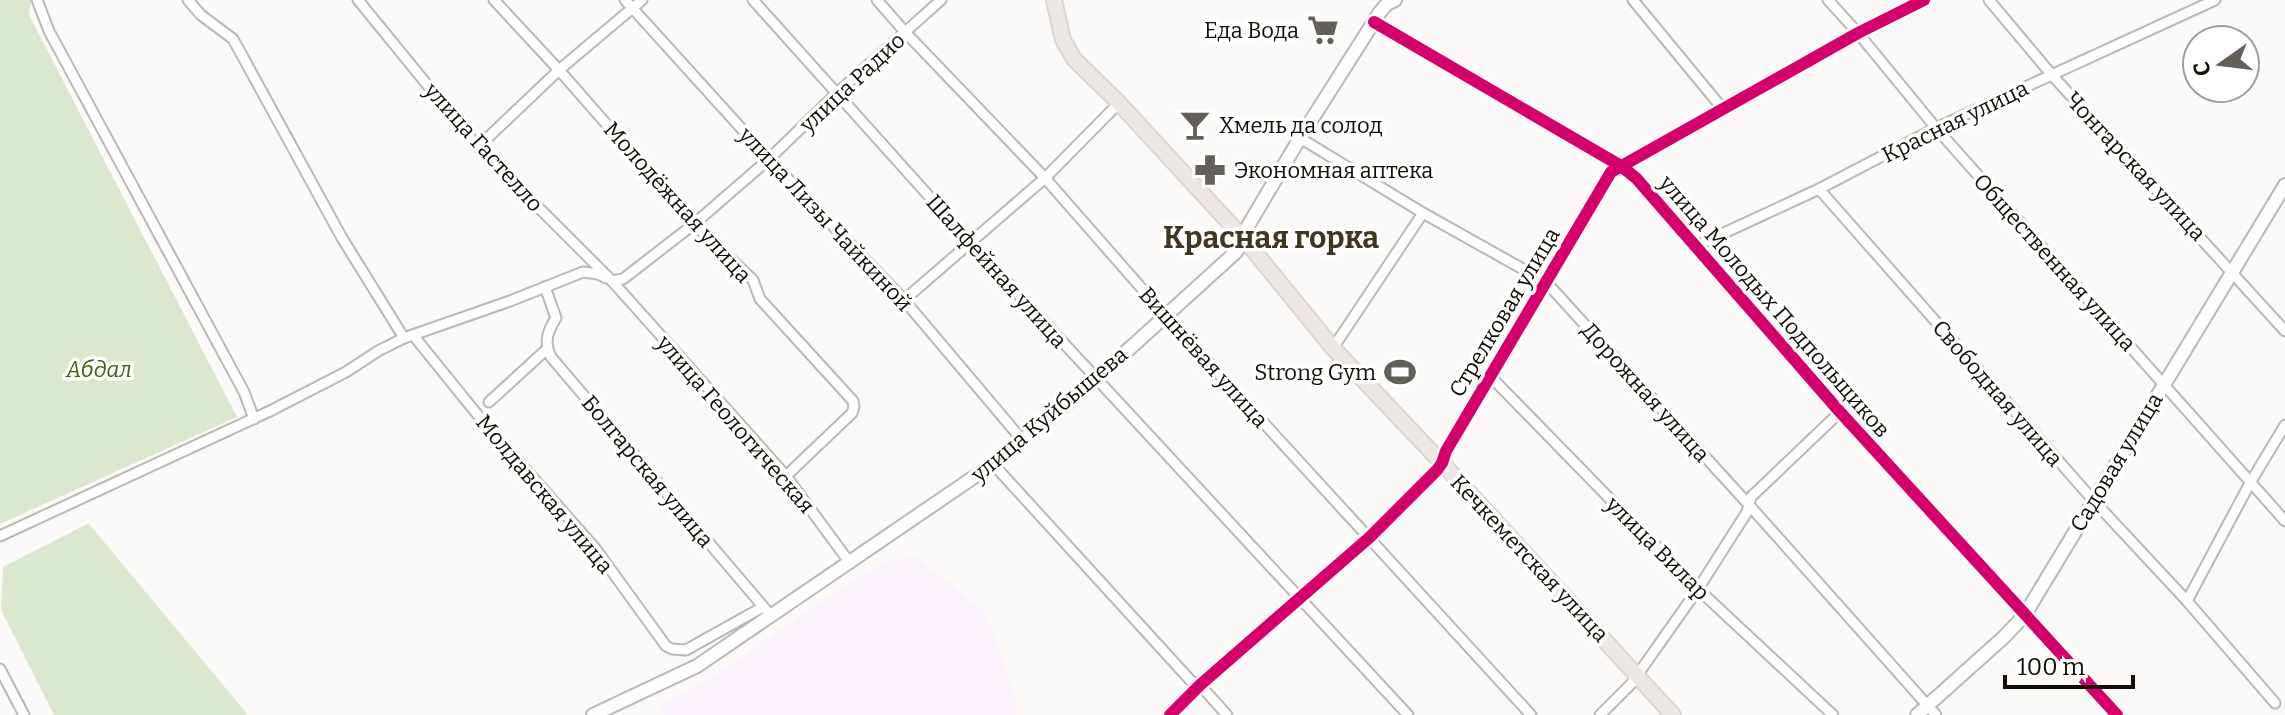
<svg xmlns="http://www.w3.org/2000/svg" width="2285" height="715" font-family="Bitter,serif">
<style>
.industrial{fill:#faf3fb}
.green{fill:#dce8cd}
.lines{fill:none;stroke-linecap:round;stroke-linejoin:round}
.street-casing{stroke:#bcb8b3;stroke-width:13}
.secondary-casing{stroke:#bcb8b3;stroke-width:16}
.primary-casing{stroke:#d8d7d4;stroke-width:18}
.street{stroke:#fffefe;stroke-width:9}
.secondary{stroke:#fffefe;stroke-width:12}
.primary{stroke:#efe7e3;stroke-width:14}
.cycleway-casing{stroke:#fff;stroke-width:17}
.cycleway{stroke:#d6006c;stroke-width:12}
.labels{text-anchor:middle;stroke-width:7;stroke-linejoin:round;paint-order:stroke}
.poi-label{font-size:22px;fill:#110d05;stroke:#fff;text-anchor:end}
.street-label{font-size:22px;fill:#110d05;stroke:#fff}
.park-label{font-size:22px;font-style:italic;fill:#41610d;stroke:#fff}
.district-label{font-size:30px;font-weight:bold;fill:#413622;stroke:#fff}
</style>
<rect width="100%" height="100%" fill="#fcfaf8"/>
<polygon class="industrial" points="914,555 986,613 1017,703 1016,715 664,715 659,706 722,671 815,605 881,564"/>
<g class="green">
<polygon points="0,0 31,0 29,15 237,417 0,524"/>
<polygon points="89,523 89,524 248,715 54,715 1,610 3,567"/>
</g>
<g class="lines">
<defs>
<g id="street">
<polyline points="37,0 49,31 244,392 254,419"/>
<polyline points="188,0 201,15 233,39 342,238 404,338"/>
<polyline points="358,0 478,147 612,281 786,476 850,563"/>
<polyline points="494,0 559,70 694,224 753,280 760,299 853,401 854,407 852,413 786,476"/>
<polyline points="625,0 769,159 904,300 1023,441"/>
<polyline points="753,0 971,243 1408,715"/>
<polyline points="877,0 905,32 1045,178 1165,315 1531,715"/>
<polyline points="1633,0 1722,108"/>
<polyline points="1828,0 1858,33 1936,128 2285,521"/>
<polyline points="1989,0 2051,74 2285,331"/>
<polyline points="1374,22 1621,166 1636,178 1840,412 2117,715"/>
<polyline points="1300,138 1423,213 1546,282 1749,505 1936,715"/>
<polyline points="478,147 559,70 642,0"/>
<polyline points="1819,189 2093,500 2187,601 2275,703"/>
<polyline points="1696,246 1819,189 1936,128 2215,0"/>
<polyline points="612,281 623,279 694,224 769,159 838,92 941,0"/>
<path d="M545,287L556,318C547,332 544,342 551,357L767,611"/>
<polyline points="904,300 1045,178 1119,103"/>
<polyline points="413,335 481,419 595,548 666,646 672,649 686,650 763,607"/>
<polyline points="1333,348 1423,213"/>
<polyline points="1489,375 1698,589 1833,715"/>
<polyline points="489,402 547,349"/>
<polyline points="993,464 1191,681 1200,685 1227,715"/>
<polyline points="0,536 270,411 346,372 378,351 404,338 510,301 583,272 598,274 606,278"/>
<polyline points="2187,601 2250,483 2285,425"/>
<polyline points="0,669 24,715"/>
<polyline points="1170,715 1200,685 1370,537 1437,470 1442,463 1446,451 1611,172 1858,33 1924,0"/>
<polyline points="1600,715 1631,684 1698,589 1747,512 1751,497 1840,412"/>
</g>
<g id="secondary">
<polyline points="593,715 697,666 993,464 1096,379 1236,252 1245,240 1245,231 1300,138 1380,12 1387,4 1395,0"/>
<polyline points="1917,715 2004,637 2024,616 2285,185"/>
</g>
<polyline id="primary" points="1054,0 1063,40 1074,59 1119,103 1245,240 1333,348 1442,463 1673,715"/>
</defs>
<use href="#street" class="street-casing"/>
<use href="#secondary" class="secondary-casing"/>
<use href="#primary" class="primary-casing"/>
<use href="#street" class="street"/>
<use href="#secondary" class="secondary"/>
<use href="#primary" class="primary"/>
<defs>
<g id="cycleway">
<polyline points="1374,22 1621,166 1636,178 1840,412 2117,715"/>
<polyline points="1170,715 1200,685 1370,537 1437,470 1442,463 1446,451 1611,172 1858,33 1924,0"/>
</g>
</defs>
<use href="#cycleway" class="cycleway-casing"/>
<use href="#cycleway" class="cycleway"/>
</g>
<defs>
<symbol id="supermarket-bare" viewBox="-9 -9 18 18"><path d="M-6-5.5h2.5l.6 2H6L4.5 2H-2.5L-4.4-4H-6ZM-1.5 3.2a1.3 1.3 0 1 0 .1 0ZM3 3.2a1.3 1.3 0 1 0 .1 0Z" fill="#63605a" stroke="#fff" stroke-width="2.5" paint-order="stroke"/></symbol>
<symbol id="bar-bare" viewBox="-9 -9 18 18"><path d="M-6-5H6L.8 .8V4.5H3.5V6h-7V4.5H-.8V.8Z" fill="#63605a" stroke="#fff" stroke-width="2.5" paint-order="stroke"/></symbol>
<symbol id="pharmacy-bare" viewBox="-9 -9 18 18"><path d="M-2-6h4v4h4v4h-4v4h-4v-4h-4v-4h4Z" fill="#63605a" stroke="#fff" stroke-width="2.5" paint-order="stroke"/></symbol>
<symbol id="stadium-bare" viewBox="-9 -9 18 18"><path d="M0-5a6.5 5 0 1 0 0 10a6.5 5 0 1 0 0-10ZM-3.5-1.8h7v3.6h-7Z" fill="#63605a" stroke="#fff" stroke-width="2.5" paint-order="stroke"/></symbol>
</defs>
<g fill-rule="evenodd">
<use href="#supermarket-bare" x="1301" y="8" width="44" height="44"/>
<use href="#bar-bare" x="1173" y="103" width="44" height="44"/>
<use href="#pharmacy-bare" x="1188" y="148" width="44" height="44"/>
<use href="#stadium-bare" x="1378" y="350" width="44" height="44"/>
</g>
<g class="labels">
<g class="poi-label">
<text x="1299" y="38">Еда Вода</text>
<text x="1219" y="133" text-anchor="start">Хмель да солод</text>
<text x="1234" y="178" text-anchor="start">Экономная аптека</text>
<text x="1376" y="380">Strong Gym</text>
</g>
<g class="street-label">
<text transform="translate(852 82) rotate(-43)" y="8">улица Радио</text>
<text transform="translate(1955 121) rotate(-26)" y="8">Красная улица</text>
<text transform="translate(484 147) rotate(48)" y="8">улица Гастелло</text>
<text transform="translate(2136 166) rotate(47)" y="8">Чонгарская улица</text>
<text transform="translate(678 202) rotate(48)" y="8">Молодёжная улица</text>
<text transform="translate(826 219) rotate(47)" y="8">улица Лизы Чайкиной</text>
<text transform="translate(2055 262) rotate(48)" y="8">Общественная улица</text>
<text transform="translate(997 271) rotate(48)" y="8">Шалфейная улица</text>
<text transform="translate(1775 306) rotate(49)" y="8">улица Молодых Подпольщиков</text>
<text transform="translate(1504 312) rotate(-59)" y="8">Стрелковая улица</text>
<text transform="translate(1204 357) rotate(48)" y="8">Вишнёвая улица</text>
<text transform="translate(1646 392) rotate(48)" y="8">Дорожная улица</text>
<text transform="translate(1998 393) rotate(49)" y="8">Свободная улица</text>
<text transform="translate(1049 414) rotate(-40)" y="8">улица Куйбышева</text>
<text transform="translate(736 424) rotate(49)" y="8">улица Геологическая</text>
<text transform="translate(2116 462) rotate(-59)" y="8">Садовая улица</text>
<text transform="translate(648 471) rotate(50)" y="8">Болгарская улица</text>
<text transform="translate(545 494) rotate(50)" y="8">Молдавская улица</text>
<text transform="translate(1658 548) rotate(45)" y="8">улица Вилар</text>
<text transform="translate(1530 558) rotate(47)" y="8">Кечкеметская улица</text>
</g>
<g class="park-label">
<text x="99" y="377">Абдал</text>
</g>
<g class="district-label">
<text x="1271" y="248">Красная горка</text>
</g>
</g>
<g transform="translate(2221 64) rotate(256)"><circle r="38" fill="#ffffff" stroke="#a09e9b" stroke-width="2"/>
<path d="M0-6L14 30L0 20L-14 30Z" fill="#63605a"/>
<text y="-12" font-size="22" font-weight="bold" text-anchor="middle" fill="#110d05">С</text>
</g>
<path d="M2005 675v12h128v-12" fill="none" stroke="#110d05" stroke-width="4"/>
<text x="2017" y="675" font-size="24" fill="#110d05" stroke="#ffffff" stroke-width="6" paint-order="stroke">100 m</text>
</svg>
